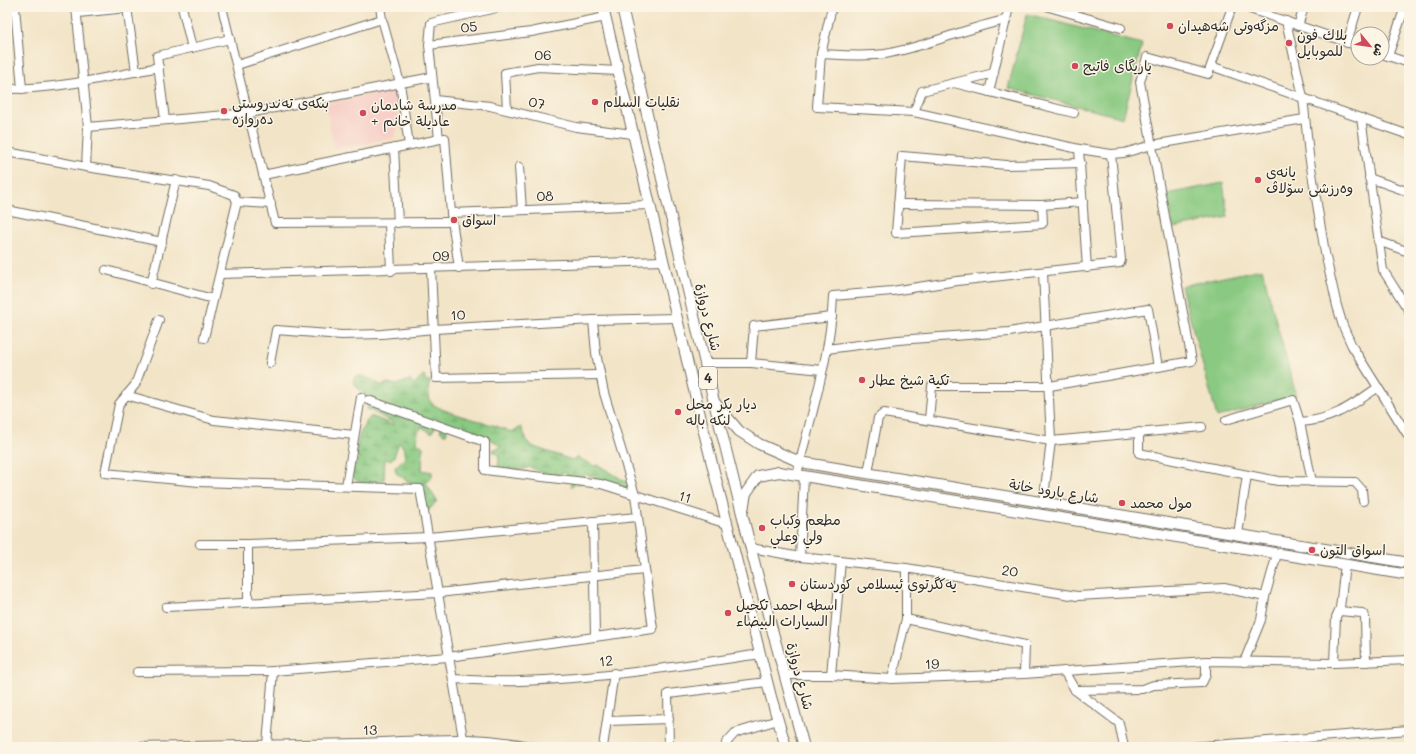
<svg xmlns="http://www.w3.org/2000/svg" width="1416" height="754" font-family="Mali,'Playpen Sans Arabic',sans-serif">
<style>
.built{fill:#f7d1c9}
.wetland{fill:url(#wetland-marsh);stroke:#5a7a56}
.garden{fill:#89c981;stroke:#5a7a56}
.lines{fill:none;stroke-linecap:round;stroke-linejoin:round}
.minor-casing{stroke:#716c62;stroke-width:10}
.major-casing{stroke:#716c62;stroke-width:12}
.minor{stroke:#fff;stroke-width:8}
.major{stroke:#fff;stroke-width:10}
.poi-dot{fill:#d1495b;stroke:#fcf5e5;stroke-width:1.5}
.labels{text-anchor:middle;stroke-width:3;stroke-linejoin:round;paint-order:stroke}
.shield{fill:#fcf5e5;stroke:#6a6863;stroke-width:1}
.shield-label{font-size:13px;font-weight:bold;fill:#2b2b2b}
.poi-label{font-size:14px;fill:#2b2b2b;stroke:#fcf5e5;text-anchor:start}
.street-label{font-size:14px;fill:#2b2b2b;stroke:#fcf5e5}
</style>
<defs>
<pattern id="wetland-marsh" width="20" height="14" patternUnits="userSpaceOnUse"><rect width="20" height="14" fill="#89c981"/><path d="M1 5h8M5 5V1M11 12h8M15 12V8" fill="none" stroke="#70a36a"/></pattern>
</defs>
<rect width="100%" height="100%" fill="#fcf5e5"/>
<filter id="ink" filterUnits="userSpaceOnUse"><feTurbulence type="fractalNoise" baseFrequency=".025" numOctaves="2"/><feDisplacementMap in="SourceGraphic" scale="8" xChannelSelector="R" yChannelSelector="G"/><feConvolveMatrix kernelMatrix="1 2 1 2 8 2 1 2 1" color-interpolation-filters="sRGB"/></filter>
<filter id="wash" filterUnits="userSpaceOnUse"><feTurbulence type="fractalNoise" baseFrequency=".012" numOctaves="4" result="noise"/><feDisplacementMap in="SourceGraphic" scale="16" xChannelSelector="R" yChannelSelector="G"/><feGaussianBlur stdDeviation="0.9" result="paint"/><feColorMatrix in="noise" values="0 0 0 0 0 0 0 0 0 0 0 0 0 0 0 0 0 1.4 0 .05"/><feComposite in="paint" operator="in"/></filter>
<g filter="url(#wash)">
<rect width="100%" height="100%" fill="#f2e4c7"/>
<polygon class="built" points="395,90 400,122 394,138 334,149 326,103"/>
<path class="wetland" d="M423,375L425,376L424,380L431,381L428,388L430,401C437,413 495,423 511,432L521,427L528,443L534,447L572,460L577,457L594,466L598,465L628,483V487L626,489L613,486L586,474L583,476V482L571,486V481L565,472L554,477L529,467L524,470L512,469L498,472L499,456L492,450L501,447C487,433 466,429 448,426L446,434H444L440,431L442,425L440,421L434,422L435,428L431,433L422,427L418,432L417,442L423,447L422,470L432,472V476L426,483L437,501L428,511L419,493L406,480L396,473L395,467L405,458L403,447L399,442L394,457L390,460L385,459L384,479C374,487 359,486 351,475L356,461L360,458L355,455C358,440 360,428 371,416L393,425L392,422L367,409L368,406L371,407L373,404L370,396L363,394L353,382L354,378C363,372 373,381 382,386L388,383L396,385L409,380L414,384Z"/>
<g class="garden">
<polygon points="1027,14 1142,44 1123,118 1008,88"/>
<polygon points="1223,183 1228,217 1173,228 1166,194"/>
<polygon points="1262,269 1296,395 1217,417 1181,286"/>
</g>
</g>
<g filter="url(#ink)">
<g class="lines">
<defs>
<g id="minor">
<polyline points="15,7 22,89"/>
<polyline points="76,7 88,127 86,167"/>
<polyline points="127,7 136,72"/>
<polyline points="182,7 192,48"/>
<polyline points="222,7 275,223 451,222"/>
<polyline points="380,7 382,19 400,83 409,145"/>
<polyline points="832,7 821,54 817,107 914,112 1079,149 1111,154 1124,153 1152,145 1304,119"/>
<polyline points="1049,7 1121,28"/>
<polyline points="1244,7 1358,46"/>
<polyline points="78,13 127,8"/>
<polyline points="1286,21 1303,97 1309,155 1325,253 1337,306 1343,326 1352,346 1409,437"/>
<polyline points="1298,26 1304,7"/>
<polyline points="1347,43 1358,7"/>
<polyline points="429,45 531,32 606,17"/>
<path d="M821,54C842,55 863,57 885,54C926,47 965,28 1006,20"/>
<polyline points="1382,54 1409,63"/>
<polyline points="1388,56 1405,7"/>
<polyline points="237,65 382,19"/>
<polyline points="1211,66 1409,135"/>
<polyline points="954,83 1074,113"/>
<path d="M7,89C57,89 109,77 159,67"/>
<polyline points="989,92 1009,7"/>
<polyline points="435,100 490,106 576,127 633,134"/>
<polyline points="507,109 505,73 538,67 618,71"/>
<polyline points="914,112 922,91 994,73"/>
<polyline points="1361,118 1383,270 1409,311"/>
<polyline points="165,120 157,56 230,39"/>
<polyline points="88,127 249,113 432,77"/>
<polyline points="439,139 429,45 431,23 501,7"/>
<polyline points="394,148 398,223"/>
<polyline points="1079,149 1087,268"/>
<polyline points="7,152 86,167 209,186 234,195 237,202 204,338"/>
<polyline points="519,167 522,210"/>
<polyline points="263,175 445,138 451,213"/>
<polyline points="1369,178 1409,192"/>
<polyline points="237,202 271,204"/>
<polyline points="898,204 1042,205 1083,202"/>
<polyline points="1042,205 1043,223 1042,224 896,233 902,156 1007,165 1081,163"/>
<polyline points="7,210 162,242"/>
<polyline points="389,223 391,271"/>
<polyline points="1378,241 1409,252"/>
<polyline points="459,268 451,213 649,205"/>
<polyline points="431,269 436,378 600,375"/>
<polyline points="106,270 213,299"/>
<polyline points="1043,272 1051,441 1043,504"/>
<polyline points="220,274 663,261"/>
<polyline points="151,284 176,180"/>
<polyline points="159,320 135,385 119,404 105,473 199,482 420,489 463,738"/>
<polyline points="827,349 898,340 1009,332 1148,309 1158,367"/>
<polyline points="270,363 276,330 342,335 382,334 434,329 593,320 676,318"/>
<polyline points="705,363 751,363"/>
<polyline points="822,370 751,363 754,326 832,317"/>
<polyline points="126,395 214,420 354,435"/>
<polyline points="368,400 485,442 485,470 601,484 727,524"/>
<polyline points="929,420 932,386 1050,386 1192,361 1140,82 1147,57 1208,74 1232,7"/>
<polyline points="1226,420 1293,400 1300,422 1312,482"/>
<path d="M1300,422C1333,420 1351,406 1377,388"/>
<polyline points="1139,432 1139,453 1278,481 1355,482 1362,490 1363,501"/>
<polyline points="868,473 878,418 884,413 1051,441 1202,427"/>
<path d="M797,475C810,416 831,356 833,296L892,291L957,281L1120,263L1121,260L1111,154"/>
<polyline points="346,486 361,397"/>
<polyline points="593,521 595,637"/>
<polyline points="1238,534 1247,475"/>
<polyline points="200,544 248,544 429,537 637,517"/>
<polyline points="248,544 248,603"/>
<polyline points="751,548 800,557 906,568 1077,596 1224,588 1265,597"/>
<polyline points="800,557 804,476"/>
<polyline points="166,607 438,593 644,570"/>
<polyline points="1339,611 1362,613 1365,616 1366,662"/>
<polyline points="906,619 1025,645 1024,674"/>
<polyline points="1244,662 1261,620 1265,597 1277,554"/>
<polyline points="1334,663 1336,617 1340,608 1345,564"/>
<polyline points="1064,671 1075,690 1119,723 1124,747"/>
<polyline points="137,672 273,671 448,657 653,629 635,495 604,393 596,353 593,320"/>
<polyline points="786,675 831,675 892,679 1024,674 1206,661 1334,663 1409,660"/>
<polyline points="831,675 841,561"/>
<path d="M453,679C475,680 497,682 519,681C600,679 681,666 760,654"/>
<polyline points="892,679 906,619 906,568"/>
<polyline points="1075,690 1142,689 1154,685 1202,683 1206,675 1206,661"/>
<polyline points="608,721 669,719"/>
<polyline points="726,743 735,733 778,720"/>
<polyline points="267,745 273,671"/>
<path d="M136,747C211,746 286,745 361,743C421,741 473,733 533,747"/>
<polyline points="603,747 614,673"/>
<polyline points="669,747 668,694 767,682"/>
<polyline points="1190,747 1409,730"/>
</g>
<g id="major">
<polyline points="603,7 704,432 771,697 786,747"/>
<polyline points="622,7 714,402 759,581 804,747"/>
<polyline points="715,403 739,431 759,444 800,462 1409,563"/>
<polyline points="743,510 746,493 758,476 779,472 1409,575"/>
</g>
</defs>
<use href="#minor" class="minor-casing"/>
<use href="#major" class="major-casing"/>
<use href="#minor" class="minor"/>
<use href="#major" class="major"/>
</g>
</g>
<g class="poi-dot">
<circle cx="1170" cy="26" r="4"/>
<circle cx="1289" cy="43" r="4"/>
<circle cx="1075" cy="66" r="4"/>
<circle cx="595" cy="102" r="4"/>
<circle cx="224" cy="111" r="4"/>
<circle cx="363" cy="113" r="4"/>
<circle cx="1258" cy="180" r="4"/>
<circle cx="454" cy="220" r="4"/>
<circle cx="862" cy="380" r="4"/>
<circle cx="678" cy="412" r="4"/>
<circle cx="1122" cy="503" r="4"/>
<circle cx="762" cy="528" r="4"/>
<circle cx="1312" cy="550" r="4"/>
<circle cx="792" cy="584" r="4"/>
<circle cx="728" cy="613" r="4"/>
</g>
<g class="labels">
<rect class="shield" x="699" y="367" width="18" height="22" rx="3"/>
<g class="shield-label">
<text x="708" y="383">4</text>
</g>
<g class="poi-label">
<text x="1178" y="31">مزگەوتی شەهیدان</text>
<text x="1297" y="40">بلاك فون<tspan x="1297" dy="16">للموبايل</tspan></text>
<text x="1083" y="71">یاریگای فاتیح</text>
<text x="603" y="107">نقليات السلام</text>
<text x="232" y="108">بنکەی تەندروستی<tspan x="232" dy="16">دەروازە</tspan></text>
<text x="371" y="110">مدرسة شادمان<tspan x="371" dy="16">+ عاديلة خانم</tspan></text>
<text x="1266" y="177">یانەی<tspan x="1266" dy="16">وەرزشی سۆلاڤ</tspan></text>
<text x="462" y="225">اسواق</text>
<text x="870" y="385">تكية شيخ عطار</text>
<text x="686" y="409">ديار بكر محل<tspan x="686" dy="16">لنكه باله</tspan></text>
<text x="1130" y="508">مول محمد</text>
<text x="770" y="525">مطعم وكباب<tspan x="770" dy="16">ولي وعلي</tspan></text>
<text x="1320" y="555">اسواق التون</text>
<text x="800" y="589">یەکگرتوی ئیسلامی کوردستان</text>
<text x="736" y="610">اسطه احمد تكحيل<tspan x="736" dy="16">السيارات البيضاء</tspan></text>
</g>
<g class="street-label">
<text transform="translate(469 27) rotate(-7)" y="5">05</text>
<text transform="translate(543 55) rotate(-1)" y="5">06</text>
<text transform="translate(537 103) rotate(13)" y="5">07</text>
<text transform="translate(545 196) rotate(-2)" y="5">08</text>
<text transform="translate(441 256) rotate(-2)" y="5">09</text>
<text transform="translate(458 315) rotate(-3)" y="5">10</text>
<text transform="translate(708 317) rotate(76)" y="5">شارع دروازة</text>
<text transform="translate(1054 491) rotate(9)" y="5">شارع بارود خانة</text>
<text transform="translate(685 497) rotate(17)" y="5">11</text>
<text transform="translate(1010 571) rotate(9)" y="5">20</text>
<text transform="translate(606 661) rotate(-6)" y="5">12</text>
<text transform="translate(932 664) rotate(-2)" y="5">19</text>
<text transform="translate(800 676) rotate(75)" y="5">شارع دروازة</text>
<text transform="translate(370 730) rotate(-2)" y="5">13</text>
</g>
</g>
<rect width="1416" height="754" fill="none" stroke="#fcf5e5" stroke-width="24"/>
<g transform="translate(1370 46) rotate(119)"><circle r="19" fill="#fcf5e5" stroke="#a8a49b"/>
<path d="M0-3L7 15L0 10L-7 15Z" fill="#d1495b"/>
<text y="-6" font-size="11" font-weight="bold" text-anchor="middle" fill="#2b2b2b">ش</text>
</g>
</svg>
